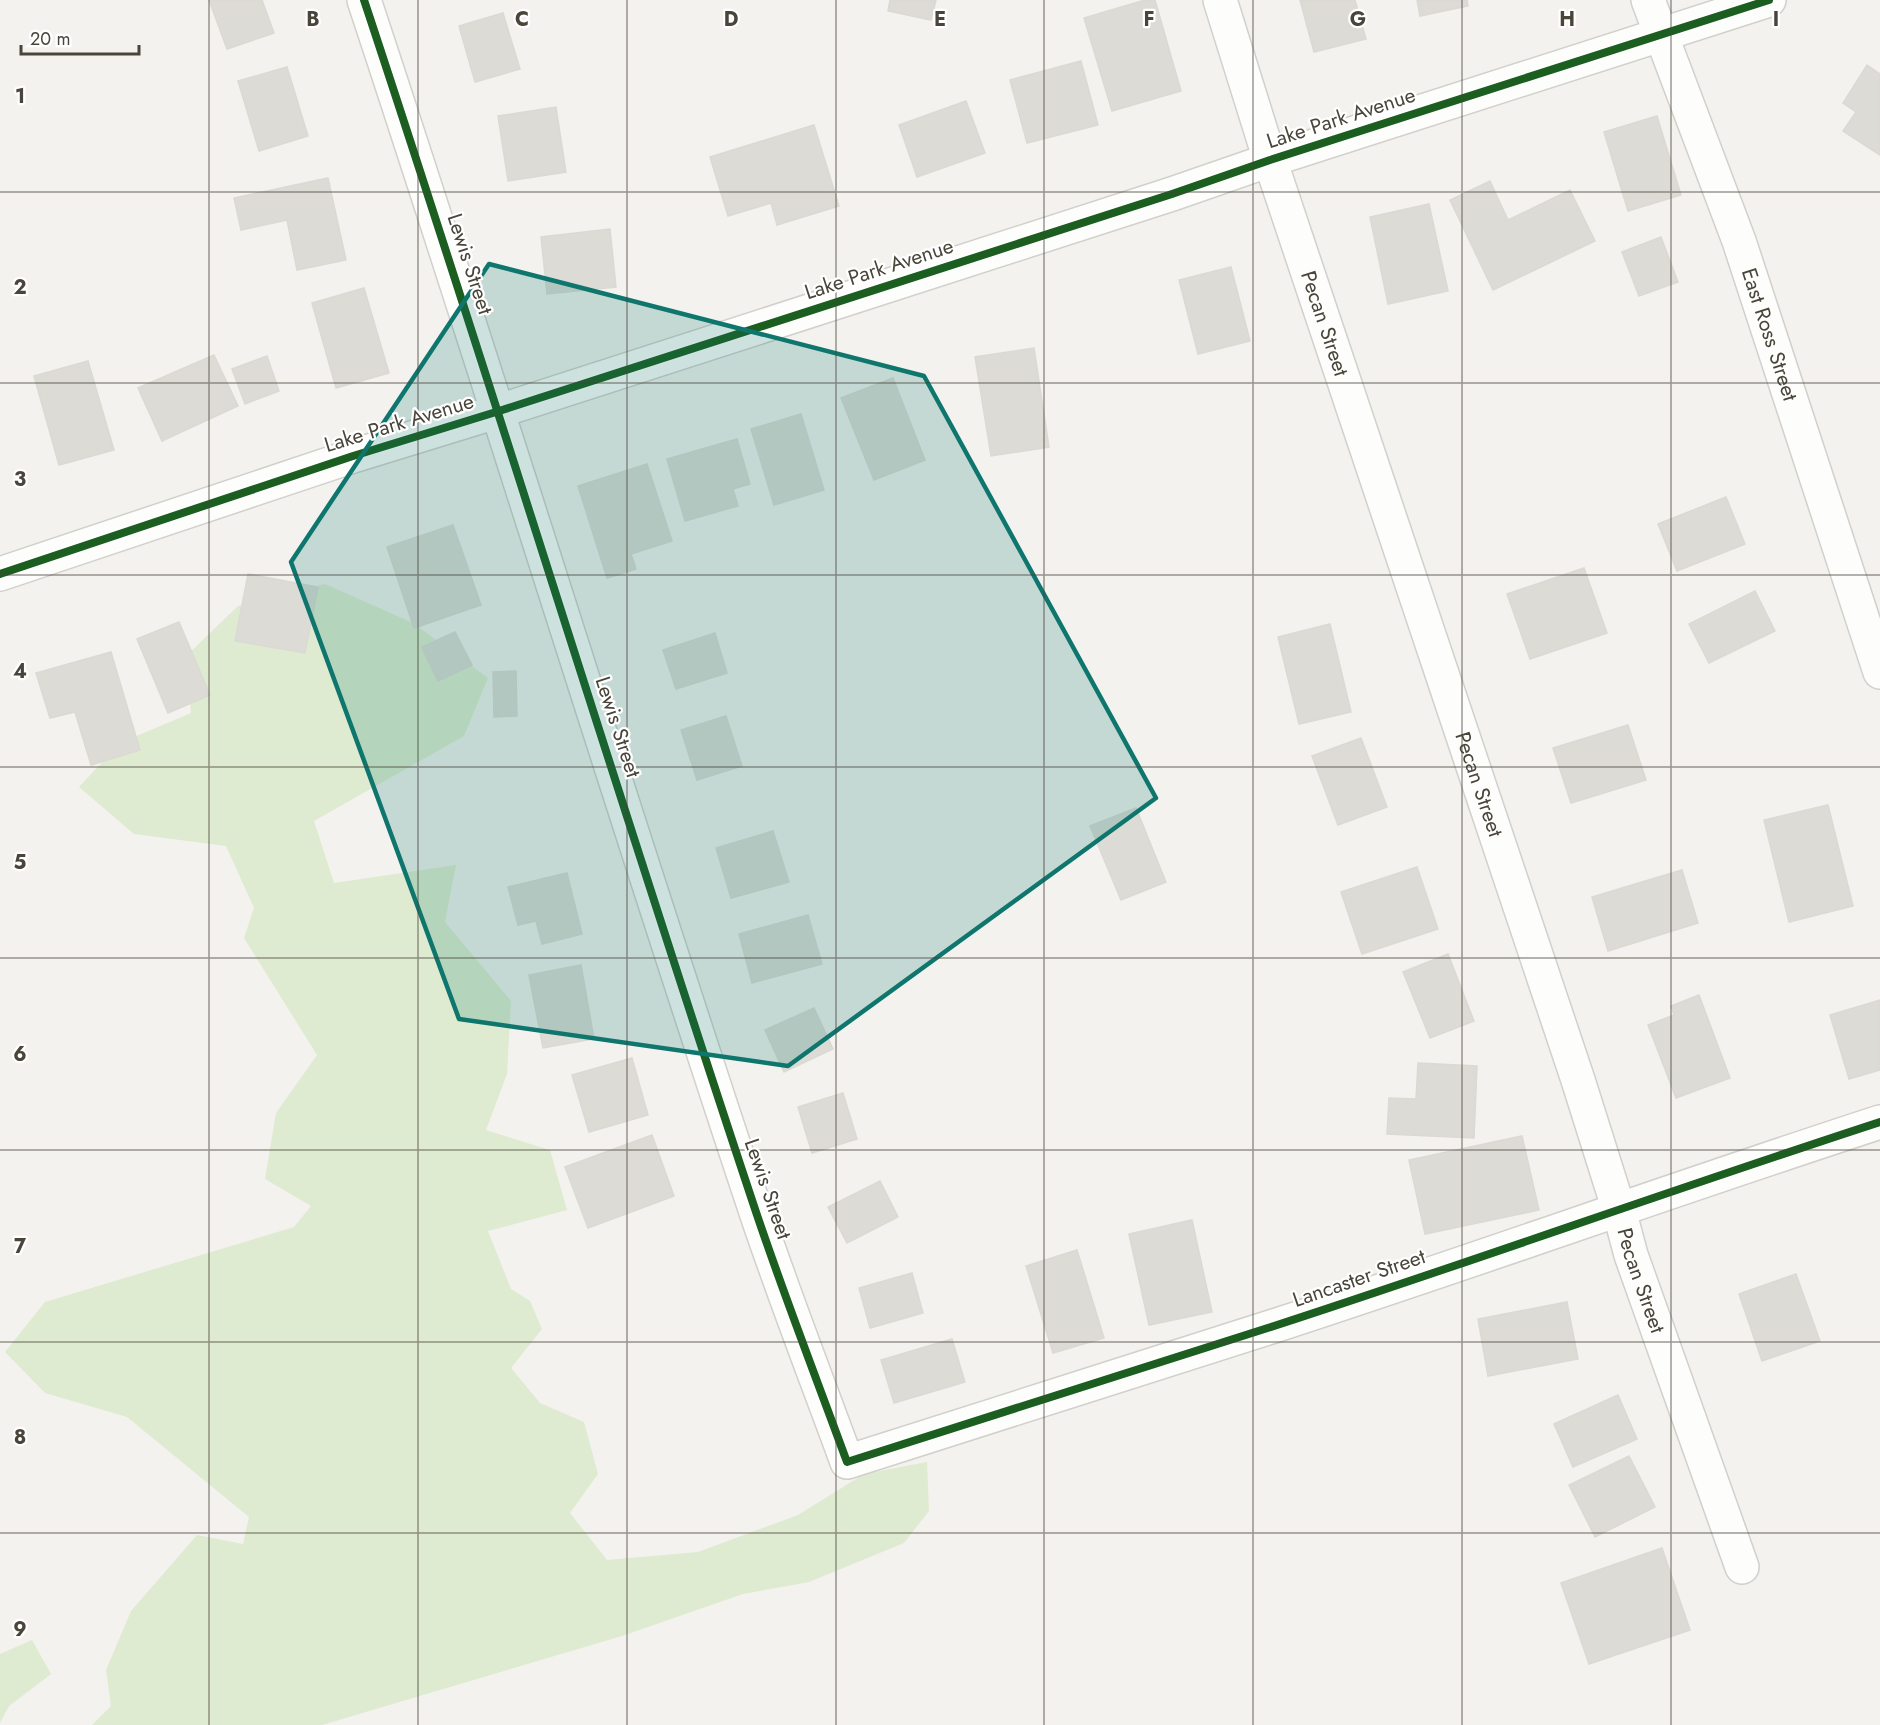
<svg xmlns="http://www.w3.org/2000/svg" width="1880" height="1725" font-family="Jost,sans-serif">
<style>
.green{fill:#deebd0}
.building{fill:#dddbd6;stroke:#dbd9d4;stroke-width:1.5}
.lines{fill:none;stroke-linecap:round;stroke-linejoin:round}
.minor-casing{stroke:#d1d0cc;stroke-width:36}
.minor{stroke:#fdfdfc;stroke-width:33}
.cycleway-casing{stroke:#fff;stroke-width:11}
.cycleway{stroke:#1b5e20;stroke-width:8}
.marked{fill:#0f766e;fill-opacity:0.2;stroke:#0f766e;stroke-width:4.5;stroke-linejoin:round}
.grid{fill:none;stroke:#49453a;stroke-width:1.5;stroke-opacity:0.55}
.labels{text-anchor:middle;stroke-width:4.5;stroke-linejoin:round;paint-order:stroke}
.street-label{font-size:21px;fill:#49453a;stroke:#fff}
.grid-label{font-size:20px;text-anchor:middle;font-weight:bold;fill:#49453a;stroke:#fff;stroke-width:4.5;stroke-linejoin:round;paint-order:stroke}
</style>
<rect width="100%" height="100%" fill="#f3f2ee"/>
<g class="green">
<polygon points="325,584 413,623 488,678 464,736 314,821 334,883 456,865 445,922 511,1001 507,1074 486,1130 550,1150 567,1210 488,1231 511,1289 530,1301 542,1329 511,1368 540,1403 584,1422 598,1474 570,1513 607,1560 698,1552 798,1515 864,1474 927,1462 929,1511 904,1543 809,1582 743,1594 622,1636 322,1725 92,1725 111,1706 106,1670 131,1611 197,1535 243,1544 249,1517 127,1417 45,1393 5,1352 45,1302 294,1227 311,1206 265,1179 276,1113 317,1055 244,938 254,908 226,846 134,834 79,787 120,743 191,713 185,657 238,606"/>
<polygon points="32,1640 51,1674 9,1706 0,1723 0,1654"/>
</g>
<g class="building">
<polygon points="209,0 262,0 274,33 227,49"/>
<polygon points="890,0 936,0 931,20 888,11"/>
<polygon points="1145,0 1155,0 1181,91 1112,111 1084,18"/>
<polygon points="1300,0 1355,0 1366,39 1314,52"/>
<polygon points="1417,0 1467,0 1468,6 1420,16"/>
<polygon points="503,13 520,69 475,82 459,26"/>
<polygon points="1081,61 1098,125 1027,143 1010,80"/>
<polygon points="1867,65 1880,74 1880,155 1843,131 1856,112 1843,103"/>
<polygon points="287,67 308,136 259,151 238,81"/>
<polygon points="966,101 985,153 917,177 899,125"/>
<polygon points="556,107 566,172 508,181 498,116"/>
<polygon points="1657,116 1681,195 1628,211 1604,132"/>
<polygon points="814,125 839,206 777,225 771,203 728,216 710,157"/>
<polygon points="328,178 346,260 297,270 287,220 241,230 234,198"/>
<polygon points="1490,181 1508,220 1570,190 1595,241 1493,290 1450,200"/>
<polygon points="1429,204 1448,291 1388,304 1370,217"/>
<polygon points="610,229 616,287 547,294 541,237"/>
<polygon points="1661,237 1678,282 1639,296 1622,252"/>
<polygon points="1231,267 1250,341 1198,354 1179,280"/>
<polygon points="364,288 389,373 336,388 312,303"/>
<polygon points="1034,348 1049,447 991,456 975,357"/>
<polygon points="214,355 238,406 162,441 138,388"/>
<polygon points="267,356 279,391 245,404 232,369"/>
<polygon points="88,361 114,450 59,465 34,376"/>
<polygon points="893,378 925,460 874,480 841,398"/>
<polygon points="801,414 824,490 774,505 751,429"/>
<polygon points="737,439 750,484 733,489 738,506 685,521 667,459"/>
<polygon points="647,464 672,541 631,554 636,569 607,578 578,486"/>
<polygon points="1726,497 1745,544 1677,571 1658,524"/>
<polygon points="453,525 481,605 414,628 387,547"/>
<polygon points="1584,568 1607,633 1530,659 1507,594"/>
<polygon points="248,574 318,587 305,653 235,641"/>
<polygon points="1755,591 1775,631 1709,663 1689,624"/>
<polygon points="179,622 210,695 168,713 137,639"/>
<polygon points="1330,624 1351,712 1299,724 1278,637"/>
<polygon points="455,632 472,665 438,681 422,647"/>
<polygon points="715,633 727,673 676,689 663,650"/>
<polygon points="111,652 140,750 91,765 75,712 50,718 36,673"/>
<polygon points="516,671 517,716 494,717 493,672"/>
<polygon points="726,716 742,766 697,780 681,730"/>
<polygon points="1628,725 1646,780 1571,803 1553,748"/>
<polygon points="1361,738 1387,807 1338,825 1312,756"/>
<polygon points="1828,805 1853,906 1789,922 1764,820"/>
<polygon points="1136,808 1166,882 1121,900 1090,826"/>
<polygon points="773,831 789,882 731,898 716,848"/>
<polygon points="1417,867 1438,929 1362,954 1341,892"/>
<polygon points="1682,870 1698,923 1608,951 1592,897"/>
<polygon points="567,873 582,934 542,944 536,921 518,925 508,887"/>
<polygon points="808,915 822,964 752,983 739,934"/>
<polygon points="1448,954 1474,1021 1430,1038 1403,972"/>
<polygon points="581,965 594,1039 543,1048 529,975"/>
<polygon points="1699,995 1730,1078 1676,1098 1648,1025 1674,1015 1671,1006"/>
<polygon points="1880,1000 1880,1070 1849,1079 1830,1015"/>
<polygon points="814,1008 833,1049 784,1072 765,1030"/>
<polygon points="632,1058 648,1115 589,1132 572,1075"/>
<polygon points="1418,1063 1477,1066 1474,1138 1387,1134 1389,1098 1416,1099"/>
<polygon points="843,1093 857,1139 812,1153 798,1107"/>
<polygon points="652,1135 674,1196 588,1228 565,1167"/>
<polygon points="1522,1136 1539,1210 1425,1234 1409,1160"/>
<polygon points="880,1181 898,1217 847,1243 828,1207"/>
<polygon points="1192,1220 1212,1312 1149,1325 1129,1234"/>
<polygon points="1077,1250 1104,1338 1053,1353 1026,1266"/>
<polygon points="912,1273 923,1313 870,1328 859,1288"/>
<polygon points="1796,1274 1820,1341 1762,1361 1739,1294"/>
<polygon points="1567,1302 1578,1359 1488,1376 1478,1319"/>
<polygon points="952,1339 965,1382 894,1403 881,1360"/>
<polygon points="1618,1395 1637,1439 1573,1467 1554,1424"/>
<polygon points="1629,1456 1655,1507 1595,1537 1569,1485"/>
<polygon points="1662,1548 1690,1630 1589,1664 1561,1583"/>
</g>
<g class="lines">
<defs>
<g id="minor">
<path d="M364,0C498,404 622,811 757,1215C785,1298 817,1380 847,1462C989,1416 1132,1372 1274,1326C1477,1260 1677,1188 1880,1122"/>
<path id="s1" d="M1220,0L1270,160L1578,1080L1619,1210L1631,1255L1742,1567"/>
<path id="s2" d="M1648,0L1739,241L1880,672"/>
<polyline points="0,574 353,456 496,412 1172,194 1270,160 1769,0"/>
</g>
</defs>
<use href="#minor" class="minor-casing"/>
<use href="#minor" class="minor"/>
<defs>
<g id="cycleway">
<path d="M364,0C498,404 622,811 757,1215C785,1298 817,1380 847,1462C989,1416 1132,1372 1274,1326C1477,1260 1677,1188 1880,1122"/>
<polyline points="0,574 353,456 496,412 1172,194 1270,160 1769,0"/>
</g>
</defs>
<use href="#cycleway" class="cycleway-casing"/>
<use href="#cycleway" class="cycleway"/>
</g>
<path class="marked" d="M489,264L924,376L1156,798L788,1066L459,1019L291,562Z"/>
<path class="grid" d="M209,0V1725M418,0V1725M627,0V1725M836,0V1725M1044,0V1725M1253,0V1725M1462,0V1725M1671,0V1725M0,192H1880M0,383H1880M0,575H1880M0,767H1880M0,958H1880M0,1150H1880M0,1342H1880M0,1533H1880"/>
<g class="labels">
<g class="street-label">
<text transform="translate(1341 118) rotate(-18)" y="7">Lake Park Avenue</text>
<text transform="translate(470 264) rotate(72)" y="7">Lewis Street</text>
<text transform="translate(879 269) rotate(-18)" y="7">Lake Park Avenue</text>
<text dy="7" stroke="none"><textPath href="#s1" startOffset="340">Pecan Street</textPath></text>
<text dy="7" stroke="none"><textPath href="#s2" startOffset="356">East Ross Street</textPath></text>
<text transform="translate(399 423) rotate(-17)" y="7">Lake Park Avenue</text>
<text transform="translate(618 727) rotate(72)" y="7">Lewis Street</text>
<text dy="7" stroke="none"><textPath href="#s1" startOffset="826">Pecan Street</textPath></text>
<text transform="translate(768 1189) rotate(71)" y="7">Lewis Street</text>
<text transform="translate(1359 1278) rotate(-19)" y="7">Lancaster Street</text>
<text dy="7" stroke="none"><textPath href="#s1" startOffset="1348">Pecan Street</textPath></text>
</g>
</g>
<g class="grid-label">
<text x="313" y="26">B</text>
<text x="522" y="26">C</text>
<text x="731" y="26">D</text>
<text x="940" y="26">E</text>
<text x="1149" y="26">F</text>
<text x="1358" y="26">G</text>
<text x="1567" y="26">H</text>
<text x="1776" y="26">I</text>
<text x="20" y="103">1</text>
<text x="20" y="294">2</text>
<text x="20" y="486">3</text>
<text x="20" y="678">4</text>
<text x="20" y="869">5</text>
<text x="20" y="1061">6</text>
<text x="20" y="1253">7</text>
<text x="20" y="1444">8</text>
<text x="20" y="1636">9</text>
</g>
<path d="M21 45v9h118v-9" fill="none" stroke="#49453a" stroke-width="3"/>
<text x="30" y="45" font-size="18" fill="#49453a" stroke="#ffffff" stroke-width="4.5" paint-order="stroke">20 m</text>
</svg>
